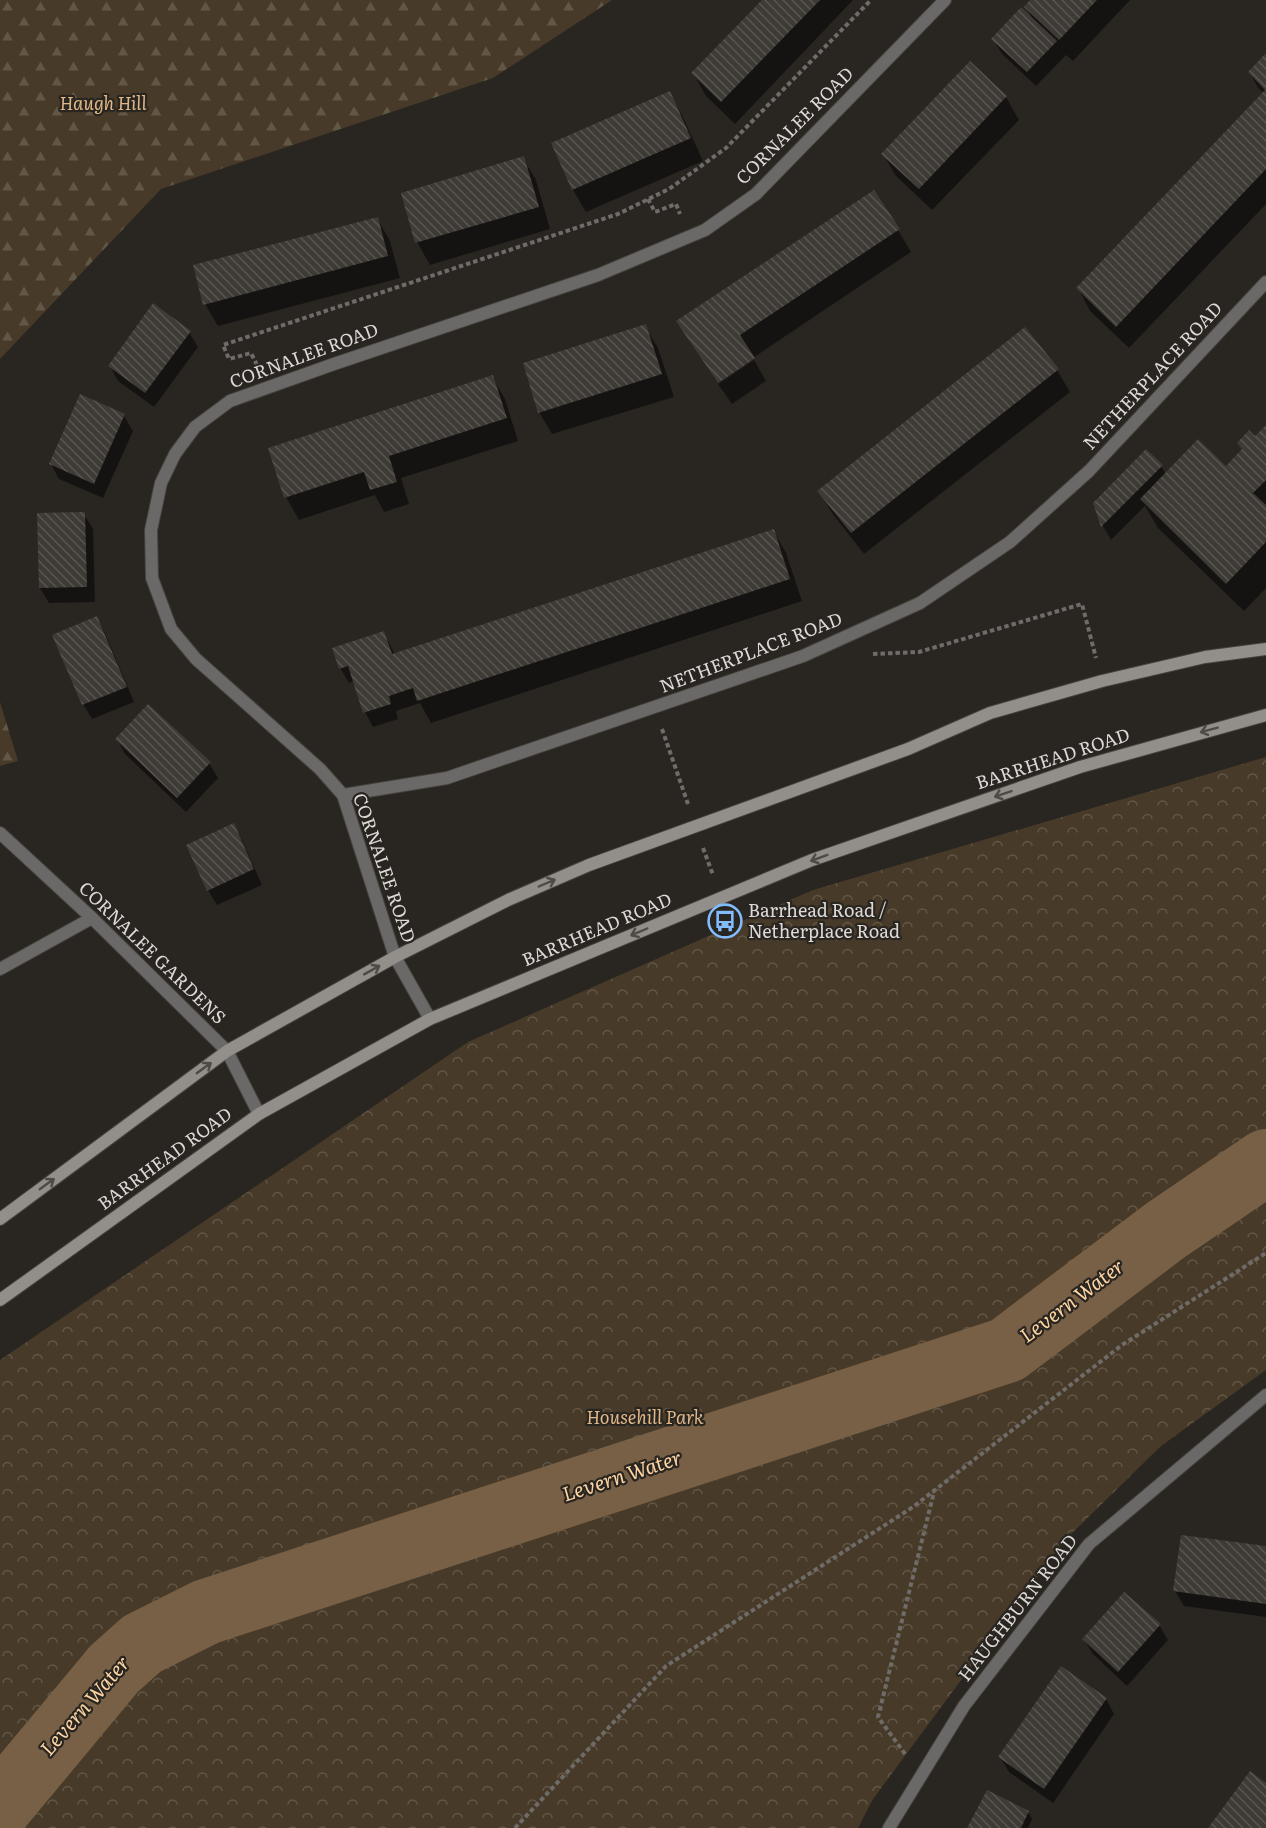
<svg xmlns="http://www.w3.org/2000/svg" width="1266" height="1828" font-family="Literata,serif">
<style>
.forest{fill:url(#forest-firs)}
.park{fill:url(#park-crowns)}
.shadow{fill:#0007}
.lines{fill:none;stroke-linecap:round;stroke-linejoin:round}
.river{stroke:#776045;stroke-width:66}
.building{fill:url(#building-back-hatch)}
.street-casing{stroke:#46423e;stroke-width:14}
.secondary-casing{stroke:#46423e;stroke-width:14}
.path{stroke:#6f6b68;stroke-width:4;stroke-dasharray:4.5 3;stroke-linecap:butt}
.street{stroke:#6b6967;stroke-width:12}
.secondary{stroke:#928f8b;stroke-width:12}
.oneway{stroke:#4e4a46}
.labels{text-anchor:middle;stroke-width:4.5;stroke-linejoin:round;paint-order:stroke}
.park-label{font-size:18px;font-style:italic;fill:#e0b786;stroke:#292521}
.street-label{font-size:18px;fill:#dcd9d6;stroke:#292521}
.poi-label{font-size:18px;fill:#dcd9d6;stroke:#292521;text-anchor:start}
.water-label{font-size:20px;font-style:italic;fill:#fed4a2;stroke:#292521}
</style>
<defs>
<pattern id="forest-firs" width="22" height="20" patternUnits="userSpaceOnUse" patternTransform="scale(1.5)"><rect width="22" height="20" fill="#483a28"/><path d="M5 1l3.5 6h-7zM16 11l3.5 6h-7z" fill="#625646"/></pattern>
<pattern id="park-crowns" width="20" height="18" patternUnits="userSpaceOnUse" patternTransform="scale(1.5)"><rect width="20" height="18" fill="#483a28"/><path d="M2 6a3 3 0 1 1 6 0M12 15a3 3 0 1 1 6 0" fill="none" stroke="#625646"/></pattern>
<pattern id="building-back-hatch" width="6" height="6" patternUnits="userSpaceOnUse" patternTransform="scale(1.5)"><rect width="6" height="6" fill="#3e3a35"/><path d="M-1 5l2 2M0 0l6 6M5-1l2 2" fill="none" stroke="#595652"/></pattern>
</defs>
<rect width="100%" height="100%" fill="#292521"/>
<g class="forest">
<polygon points="0,0 612,0 493,78 161,189 0,359"/>
<polygon points="0,702 18,761 0,766"/>
</g>
<polygon class="park" points="1266,757 1266,1370 1161,1446 1064,1541 873,1799 858,1828 0,1828 0,1360 468,1042 813,890"/>
<g class="shadow">
<polygon points="764,0 853,0 735,124 706,96 693,73"/>
<polygon points="1032,0 1130,0 1073,61 1066,55 1036,86 1002,54 993,39 1032,18 1026,7"/>
<polygon points="1266,56 1266,204 1129,348 1090,311 1078,288 1264,93 1258,88 1250,73"/>
<polygon points="970,63 1006,97 1019,120 932,210 896,176 883,154"/>
<polygon points="669,93 682,115 703,161 586,212 573,190 553,144"/>
<polygon points="523,158 536,180 550,229 430,265 417,242"/>
<polygon points="377,218 390,241 400,278 218,326 205,304"/>
<polygon points="898,230 911,252 717,382 678,321"/>
<polygon points="645,326 658,348 674,397 552,434 539,412"/>
<polygon points="189,332 198,347 154,407 118,381 110,366"/>
<polygon points="754,360 766,381 732,404 718,384"/>
<polygon points="1057,370 1070,392 864,554 832,513 819,491"/>
<polygon points="492,377 505,399 518,441 401,478 409,504 384,512 375,495 299,520 286,497 270,449"/>
<polygon points="124,416 133,431 103,498 59,479 51,464"/>
<polygon points="1266,427 1266,588 1244,611 1158,528 1145,506 1111,540 1103,526 1095,503 1161,466 1166,474 1226,468 1243,451 1238,443 1255,438"/>
<polygon points="84,514 93,529 95,602 49,603 40,588 38,515"/>
<polygon points="773,530 786,553 802,601 431,723 420,703 396,711 398,719 373,727 365,712 354,681 349,683 340,668 384,633 395,655"/>
<polygon points="96,618 105,633 134,702 92,719 83,704"/>
<polygon points="117,739 209,763 218,778 186,812 125,754"/>
<polygon points="233,825 242,840 262,885 217,905 208,890"/>
<polygon points="1266,1548 1266,1617 1184,1606 1175,1591"/>
<polygon points="1159,1625 1168,1640 1127,1686 1093,1654 1084,1640"/>
<polygon points="1106,1699 1114,1714 1053,1803 1009,1772 1000,1757"/>
<polygon points="1028,1812 1032,1819 1028,1828 969,1828"/>
</g>
<g class="lines">
<polyline class="river" points="0,1806 114,1669 142,1644 206,1612 1007,1350 1166,1230 1266,1162"/>
</g>
<g class="building">
<polygon points="762,0 820,0 721,102 691,73"/>
<polygon points="1030,0 1097,0 1059,40 1024,7"/>
<polygon points="1021,7 1057,41 1027,72 991,39"/>
<polygon points="1266,53 1266,169 1116,327 1076,288 1265,90 1248,72"/>
<polygon points="970,61 1007,96 919,189 881,154"/>
<polygon points="670,91 691,138 572,190 551,143"/>
<polygon points="524,156 539,207 415,243 401,193"/>
<polygon points="874,190 900,229 740,335 755,358 718,383 676,321"/>
<polygon points="378,217 388,256 203,305 193,265"/>
<polygon points="153,303 191,331 145,393 108,366"/>
<polygon points="646,324 662,374 538,413 523,363"/>
<polygon points="1025,327 1059,369 851,533 817,491"/>
<polygon points="493,375 507,418 389,456 397,482 370,490 364,472 284,498 268,448"/>
<polygon points="80,394 125,414 94,484 49,464"/>
<polygon points="1266,425 1266,480 1253,493 1266,505 1266,542 1226,584 1140,499 1198,439 1226,466 1242,449 1237,443 1249,430 1255,436"/>
<polygon points="1146,449 1163,465 1101,527 1093,503"/>
<polygon points="85,512 87,587 39,588 37,513"/>
<polygon points="774,529 790,579 417,701 413,688 389,696 391,704 363,713 348,666 339,669 332,648 384,631 392,654"/>
<polygon points="97,616 127,687 82,705 52,635"/>
<polygon points="148,704 211,762 177,798 115,739"/>
<polygon points="234,823 254,869 207,891 186,845"/>
<polygon points="1181,1535 1266,1546 1266,1604 1173,1591"/>
<polygon points="1124,1592 1161,1624 1118,1672 1082,1639"/>
<polygon points="1061,1666 1107,1698 1044,1789 998,1757"/>
<polygon points="1250,1771 1266,1783 1266,1828 1208,1828"/>
<polygon points="987,1790 1029,1811 1021,1828 967,1828"/>
</g>
<g class="lines">
<defs>
<g id="street">
<polyline points="343,795 447,778 803,656 920,603 1010,542 1089,471 1266,282"/>
<polyline points="0,833 92,918 227,1051 259,1114"/>
<polyline points="0,969 92,918"/>
<polyline points="430,1019 395,957 343,795 320,769 196,659 171,629 152,578 151,530 161,483 175,454 195,427 230,401 334,364 598,275 705,230 756,194 945,0"/>
<polyline points="889,1828 964,1706 1089,1544 1266,1395"/>
</g>
<g id="secondary">
<polyline points="0,1219 227,1051 395,957 508,900 589,865 908,749 990,713 1102,681 1205,657 1266,649"/>
<polyline points="0,1300 259,1114 430,1019 812,860 1080,767 1266,715"/>
</g>
</defs>
<use href="#street" class="street-casing"/>
<use href="#secondary" class="secondary-casing"/>
<g class="path">
<polyline points="648,199 655,212 676,204 680,214"/>
<polyline points="257,365 251,353 229,359 223,345 618,214 669,189 726,148 871,0"/>
<polyline points="873,654 919,652 1082,604 1096,658"/>
<polyline points="662,729 688,804"/>
<polyline points="703,848 713,875"/>
<polyline points="905,1754 878,1717 934,1492"/>
<polyline points="515,1828 666,1666 913,1507 1122,1345 1266,1253"/>
</g>
<use href="#street" class="street"/>
<use href="#secondary" class="secondary"/>
</g>
<defs><path id="oneway-shaft" d="M-6 0H5M1.5-3L5.5 0L1.5 3" fill="none" stroke-width="1.6" stroke-linecap="round" stroke-linejoin="round" transform="scale(1.5)"/></defs>
<g class="oneway">
<use href="#oneway-shaft" transform="translate(1209 730) rotate(165)"/>
<use href="#oneway-shaft" transform="translate(1003 794) rotate(161)"/>
<use href="#oneway-shaft" transform="translate(819 858) rotate(160)"/>
<use href="#oneway-shaft" transform="translate(547 883) rotate(-23)"/>
<use href="#oneway-shaft" transform="translate(639 932) rotate(157)"/>
<use href="#oneway-shaft" transform="translate(372 970) rotate(-29)"/>
<use href="#oneway-shaft" transform="translate(204 1068) rotate(-36)"/>
<use href="#oneway-shaft" transform="translate(47 1184) rotate(-36)"/>
</g>
<defs>
<symbol id="bus-ring" viewBox="-11 -11 22 22"><circle r="9.5" fill="#292521" stroke="#83bcfb" stroke-width="1.5"/><path d="M-5-6H5V4H4V6H2V4H-2V6H-4V4H-5ZM-3.5-4V0h7V-4ZM-3.5 1.2v1.5H-2V1.2ZM2 1.2v1.5H3.5V1.2Z" fill="#83bcfb"/></symbol>
</defs>
<g fill-rule="evenodd">
<use href="#bus-ring" x="706" y="902" width="38" height="38"/>
</g>
<g class="labels">
<g class="park-label">
<text x="103" y="110">Haugh Hill</text>
<text x="645" y="1424">Househill Park</text>
</g>
<g class="street-label">
<text transform="translate(795 126) rotate(-45)" y="6">CORNALEE ROAD</text>
<text transform="translate(304 356) rotate(-20)" y="6">CORNALEE ROAD</text>
<text transform="translate(1153 376) rotate(-47)" y="6">NETHERPLACE ROAD</text>
<text transform="translate(751 653) rotate(-21)" y="6">NETHERPLACE ROAD</text>
<text transform="translate(1053 759) rotate(-18)" y="6">BARRHEAD ROAD</text>
<text transform="translate(384 868) rotate(71)" y="6">CORNALEE ROAD</text>
<text transform="translate(597 930) rotate(-23)" y="6">BARRHEAD ROAD</text>
<text transform="translate(152 953) rotate(44)" y="6">CORNALEE GARDENS</text>
<text transform="translate(165 1159) rotate(-36)" y="6">BARRHEAD ROAD</text>
<text transform="translate(1018 1608) rotate(-52)" y="6">HAUGHBURN ROAD</text>
</g>
<g class="poi-label">
<text x="748" y="917">Barrhead Road /<tspan x="748" dy="21">Netherplace Road</tspan></text>
</g>
<g class="water-label">
<text transform="translate(1072 1301) rotate(-37)" y="7">Levern Water</text>
<text transform="translate(622 1476) rotate(-18)" y="7">Levern Water</text>
<text transform="translate(85 1706) rotate(-49)" y="7">Levern Water</text>
</g>
</g>
</svg>
